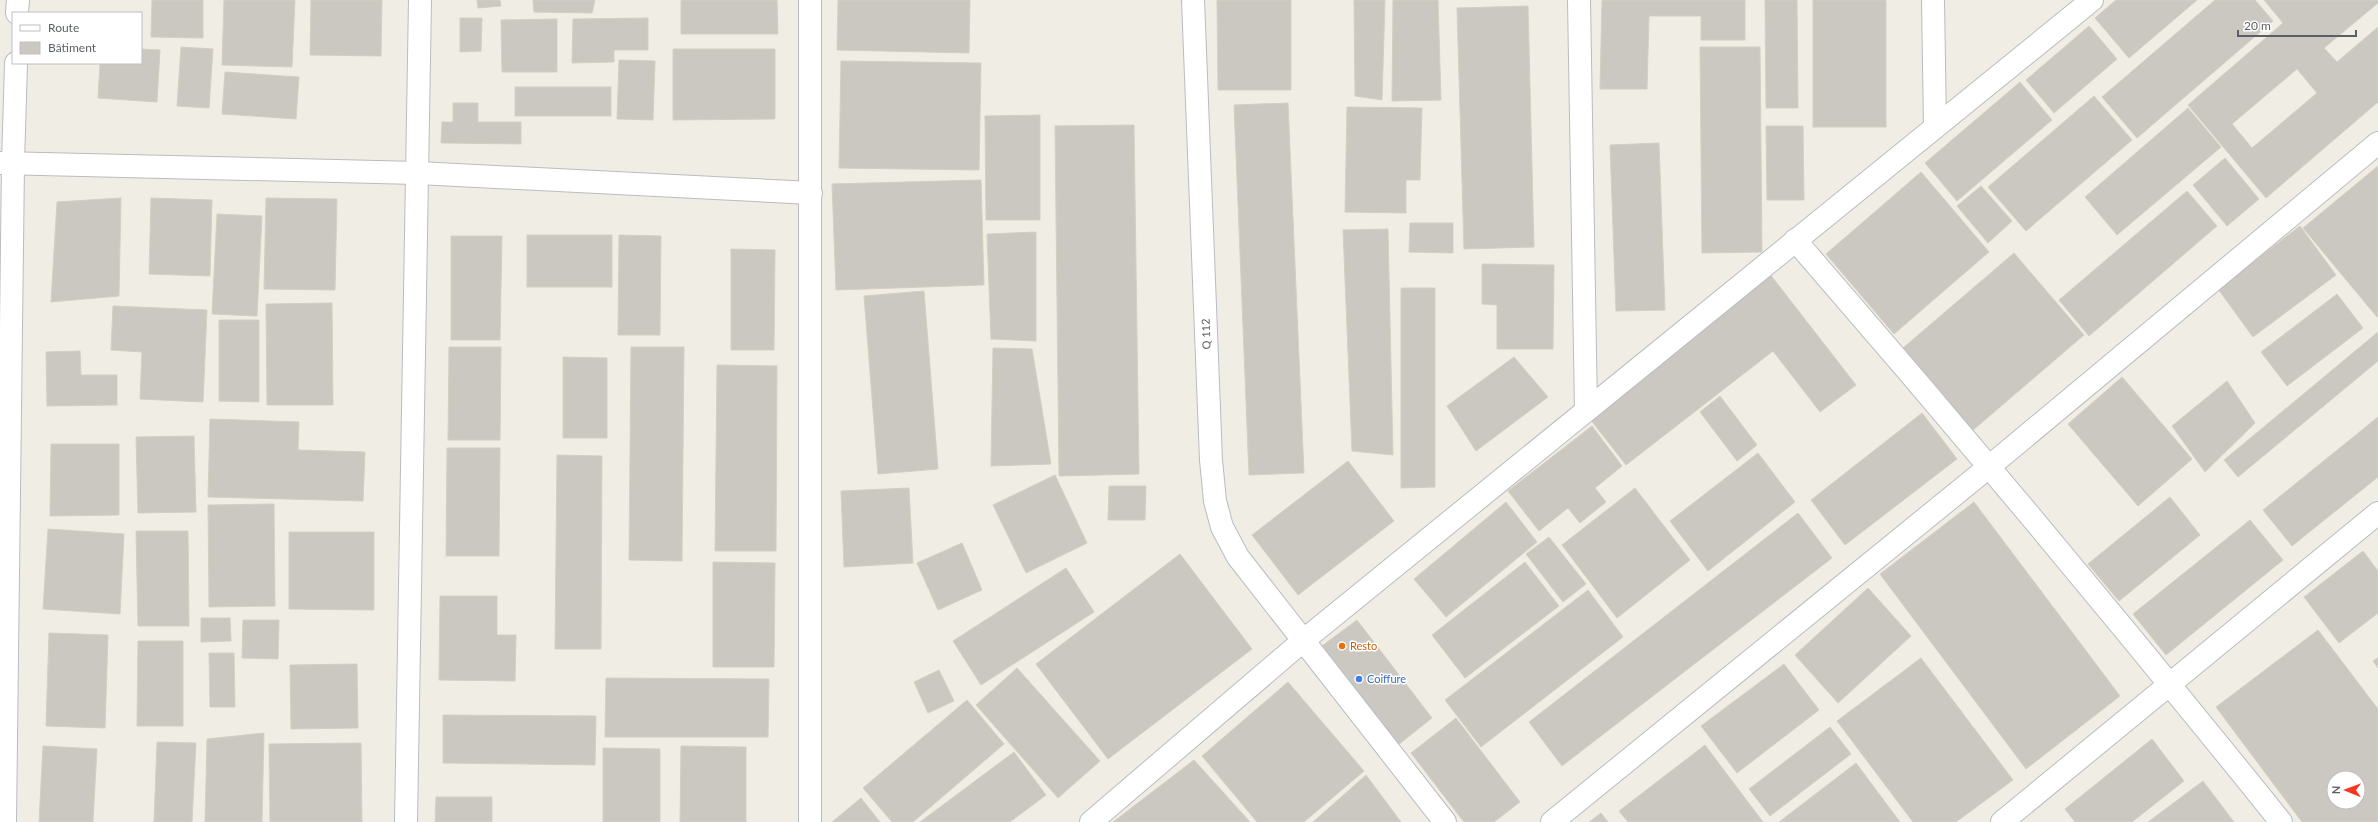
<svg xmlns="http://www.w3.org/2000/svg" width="2378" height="822" font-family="Lato,sans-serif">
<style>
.building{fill:#cbc8c1;stroke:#d5cfc1;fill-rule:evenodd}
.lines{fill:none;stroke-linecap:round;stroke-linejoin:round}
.minor-casing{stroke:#b9bcc1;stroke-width:24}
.minor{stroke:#fff;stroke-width:22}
.food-dot{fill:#e8710a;stroke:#fff;stroke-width:1.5}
.shop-dot{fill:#3f7fe0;stroke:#fff;stroke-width:1.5}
.labels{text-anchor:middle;stroke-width:3;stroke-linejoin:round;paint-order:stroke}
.street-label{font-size:11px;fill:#5c6066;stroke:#fff}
.food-label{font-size:11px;fill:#c56008;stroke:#fff;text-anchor:start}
.shop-label{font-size:11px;fill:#366cbe;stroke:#fff;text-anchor:start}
</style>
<rect width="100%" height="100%" fill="#f0ede4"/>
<g class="building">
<polygon points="152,0 203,0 203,38 151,37"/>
<polygon points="224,0 295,0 292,67 222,65"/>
<polygon points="311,0 382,0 381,56 310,55"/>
<polygon points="477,0 500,0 501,6 478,8"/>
<polygon points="533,0 595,0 592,13 534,12"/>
<polygon points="681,0 777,0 778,34 681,34"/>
<polygon points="838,0 970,0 969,53 837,50"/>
<polygon points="1217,0 1291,0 1291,90 1218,90"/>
<polygon points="1354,0 1385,0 1382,100 1355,96"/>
<polygon points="1393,0 1438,0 1441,100 1392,101"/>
<polygon points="1602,0 1745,0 1745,40 1701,40 1701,16 1649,16 1647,89 1600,89"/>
<polygon points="1765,0 1797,0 1798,108 1766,108"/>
<rect x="1813" y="0" width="73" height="127"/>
<polygon points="2116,0 2197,0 2129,58 2095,18"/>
<polygon points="2215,0 2255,0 2273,21 2137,138 2102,97"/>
<path d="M2264,0H2378V3L2324,48L2337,62L2378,27V102L2266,198L2188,105L2283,23ZM2297,69L2317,93L2252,148L2232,124Z"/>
<polygon points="1528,6 1534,247 1464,249 1457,8"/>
<polygon points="460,18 482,18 481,51 460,52"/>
<polygon points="648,18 648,50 614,50 614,62 572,63 573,19"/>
<polygon points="557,19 557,72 502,72 501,20"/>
<polygon points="2089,26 2117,59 2054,113 2026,80"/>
<polygon points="181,47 213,49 209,108 177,106"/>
<polygon points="1700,47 1760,47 1762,252 1702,253"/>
<polygon points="141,49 160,50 157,102 98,98 100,63 141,63"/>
<polygon points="673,49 775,49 775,119 673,120"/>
<polygon points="619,60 655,61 653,120 617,119"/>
<polygon points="841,61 981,63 979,170 839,168"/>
<polygon points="225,72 299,77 296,119 222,114"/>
<polygon points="2020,82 2052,120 1957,201 1925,163"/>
<rect x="515" y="87" width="96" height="29"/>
<polygon points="2094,96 2132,140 2026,231 1988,187"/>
<polygon points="453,103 478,103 478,122 521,122 521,144 441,143 442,122 453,122"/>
<polygon points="1288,103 1304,473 1249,475 1234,105"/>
<polygon points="1347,107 1422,108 1420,180 1406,180 1406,213 1345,212"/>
<polygon points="2188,108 2221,147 2117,235 2085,197"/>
<polygon points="1040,115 1040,220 986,220 985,116"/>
<polygon points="1134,125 1139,474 1059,476 1055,126"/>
<polygon points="1766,126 1803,126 1804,200 1767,200"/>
<polygon points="1659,143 1665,310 1616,311 1610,145"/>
<polygon points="2225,158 2259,199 2227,226 2193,185"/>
<polygon points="2378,166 2378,316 2377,317 2303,228"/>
<polygon points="1921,172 1989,252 1894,334 1826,254"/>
<polygon points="981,180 984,285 836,290 832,184"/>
<polygon points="1981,186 2012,221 1988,243 1957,206"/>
<polygon points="2187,191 2217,226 2089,336 2059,300"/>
<polygon points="121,198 119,296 51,302 57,202"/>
<polygon points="151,198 212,200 210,276 149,274"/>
<polygon points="266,198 337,199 335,290 264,289"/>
<polygon points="217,214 262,216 257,316 212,314"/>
<polygon points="1410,223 1453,223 1453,253 1409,252"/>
<polygon points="2300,226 2336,275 2253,337 2218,289"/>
<polygon points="1388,229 1393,455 1352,451 1343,230"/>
<polygon points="1036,232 1036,341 991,339 987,234"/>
<rect x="527" y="235" width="85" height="52"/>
<polygon points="619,235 661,236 660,335 618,335"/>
<polygon points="451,236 502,236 500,340 451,340"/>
<polygon points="731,249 775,250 774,350 731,350"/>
<polygon points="2014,253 2084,335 1972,431 1903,348"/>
<polygon points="1482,264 1554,265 1553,349 1497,349 1497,305 1482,304"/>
<polygon points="1769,273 1856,385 1820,412 1773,351 1626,465 1587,415"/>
<polygon points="1401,288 1435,288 1435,487 1401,488"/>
<polygon points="924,291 938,469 878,474 864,296"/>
<polygon points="2337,294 2363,328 2287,386 2261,352"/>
<polygon points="332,303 333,405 267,405 266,304"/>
<polygon points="113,306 207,310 203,402 140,399 142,352 111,350"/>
<polygon points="219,320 259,320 259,402 219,401"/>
<polygon points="2378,332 2378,361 2238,477 2224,460"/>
<polygon points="449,347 501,347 500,440 448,440"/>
<polygon points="631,347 684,347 682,561 629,560"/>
<polygon points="993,348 1032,349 1051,464 991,466"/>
<polygon points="80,351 81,375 117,375 117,405 47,406 46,352"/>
<polygon points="563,357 607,358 607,438 563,438"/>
<polygon points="1514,357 1548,397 1476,451 1447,406"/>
<polygon points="717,365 777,366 776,551 715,551"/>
<polygon points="2122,377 2192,459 2138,506 2068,424"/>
<polygon points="2227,381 2255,423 2205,472 2172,426"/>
<polygon points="1720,396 1757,445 1737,461 1700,412"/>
<polygon points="1922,413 1957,459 1845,545 1811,500"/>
<polygon points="2378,417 2378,477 2292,546 2263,510"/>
<polygon points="210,419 299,422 298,450 365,452 363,501 208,497"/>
<polygon points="1592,426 1622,466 1595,488 1606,502 1580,523 1568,508 1539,531 1508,491"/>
<polygon points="194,436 196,512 138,513 136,437"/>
<polygon points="51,444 119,444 119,515 50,516"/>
<polygon points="447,448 500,448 499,556 446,556"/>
<polygon points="1758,453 1795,502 1708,571 1670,521"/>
<polygon points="557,455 602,456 601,649 555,649"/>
<polygon points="1348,461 1394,521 1298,595 1252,535"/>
<polygon points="1055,475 1087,543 1026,573 993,505"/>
<polygon points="1109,486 1146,486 1145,520 1108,520"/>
<polygon points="909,488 913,563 844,567 841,491"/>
<polygon points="1635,488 1690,560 1617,618 1562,545"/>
<polygon points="2170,497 2200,535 2119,601 2088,564"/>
<polygon points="1506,502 1537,542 1446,617 1414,579"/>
<polygon points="1974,502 2120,696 2026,769 1880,574"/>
<polygon points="274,504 275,606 209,607 208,505"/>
<polygon points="1798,513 1832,558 1562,766 1529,722"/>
<polygon points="2250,520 2283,560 2166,655 2133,614"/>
<polygon points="48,529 124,534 120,614 43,609"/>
<polygon points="136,531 188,531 189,626 138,626"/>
<polygon points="289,532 374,532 374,610 289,609"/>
<polygon points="1549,537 1586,584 1563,602 1526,554"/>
<polygon points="962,543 982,590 938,610 917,563"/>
<polygon points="2363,551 2378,571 2378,613 2339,643 2304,597"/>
<polygon points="1180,554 1252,649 1108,759 1036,664"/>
<polygon points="713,562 775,563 774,667 713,667"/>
<polygon points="1525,562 1559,606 1465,678 1432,635"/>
<polygon points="1066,568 1094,612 981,685 953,641"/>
<polygon points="1868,588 1911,636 1838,703 1795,655"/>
<polygon points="1588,590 1623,637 1481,747 1445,700"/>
<polygon points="440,596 497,596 497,635 516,635 515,681 439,680"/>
<polygon points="201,618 230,618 231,641 201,642"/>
<polygon points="243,620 279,620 278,659 242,658"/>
<polygon points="1357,620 1432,718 1398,745 1322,646"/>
<path d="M2318,630L2378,709V822H2302L2216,707ZM2334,778H2358V802H2334Z"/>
<polygon points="49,633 108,635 105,728 46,726"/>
<polygon points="138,641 183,641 183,726 137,726"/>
<polygon points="209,653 234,653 235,707 210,707"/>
<polygon points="1921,658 2013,780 1956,822 1913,822 1837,721"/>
<polygon points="2378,658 2378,668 2373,661"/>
<polygon points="357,664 358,728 291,729 290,665"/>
<polygon points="1784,664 1819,710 1737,773 1701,726"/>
<polygon points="1017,668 1100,761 1058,798 976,705"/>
<polygon points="939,670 954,701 928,713 914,682"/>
<polygon points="606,678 769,679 768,737 605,737"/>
<polygon points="1288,682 1364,771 1304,822 1257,822 1202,756"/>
<polygon points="967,700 1004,744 913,822 892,822 863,788"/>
<polygon points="443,715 596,716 595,765 443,763"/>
<polygon points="1456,718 1520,802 1494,822 1464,822 1411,753"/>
<polygon points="1830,727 1851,754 1770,816 1749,789"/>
<polygon points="264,733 262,822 205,822 207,739"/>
<polygon points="2152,739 2184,781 2132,822 2075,822 2065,809"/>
<polygon points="157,742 196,743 192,822 154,822"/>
<polygon points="361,743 362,822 270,822 269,744"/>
<polygon points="1705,745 1763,822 1628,822 1619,811"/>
<polygon points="43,746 97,749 93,822 39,822"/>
<polygon points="681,746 746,747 746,822 680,822"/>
<polygon points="603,748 660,749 660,822 603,822"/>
<polygon points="1014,752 1046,795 1010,822 920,822"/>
<polygon points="1194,760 1250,822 1113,822"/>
<polygon points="1856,763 1900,822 1779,822"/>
<polygon points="1366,775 1401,822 1313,822"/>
<polygon points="2203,781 2234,822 2148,822"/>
<polygon points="436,797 492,797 492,822 435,822"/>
<polygon points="861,798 880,822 832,822"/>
<polygon points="1601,813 1608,822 1589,822"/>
</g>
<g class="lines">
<defs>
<g id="minor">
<polyline points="810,0 810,822"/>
<polyline points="1193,0 1211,460 1215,501 1222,527 1238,557 1445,822"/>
<polyline points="1579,0 1586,410"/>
<polyline points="1933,0 1935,127"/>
<polyline points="17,13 18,0"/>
<polyline points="0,163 418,173 811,193"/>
<path d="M1795,240C1961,431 2123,625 2281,822"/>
<polyline points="5,822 13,163 16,63"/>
<polyline points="406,822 420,0"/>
<polyline points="1091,822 1304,640 2092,0"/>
<polyline points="1552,822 1990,466 2378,143"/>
<polyline points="2002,822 2378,513"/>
</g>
</defs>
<use href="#minor" class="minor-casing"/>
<use href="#minor" class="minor"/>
</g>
<circle class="food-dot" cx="1342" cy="646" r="4"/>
<circle class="shop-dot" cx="1359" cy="679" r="4"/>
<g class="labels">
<g class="street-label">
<text transform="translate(1206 334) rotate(-92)" y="4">Q 112</text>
</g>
<g class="food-label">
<text x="1350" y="650">Resto</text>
</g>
<g class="shop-label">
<text x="1367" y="683">Coiffure</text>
</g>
</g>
<rect x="12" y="12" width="130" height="52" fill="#ffffff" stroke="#bebfc2"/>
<rect x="20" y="25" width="20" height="6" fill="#ffffff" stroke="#bebfc2"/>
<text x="48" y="32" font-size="12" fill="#5c6066">Route</text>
<rect x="20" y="42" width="20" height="12" fill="#cbc8c1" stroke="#bebfc2"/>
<text x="48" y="52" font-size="12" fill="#5c6066">Bâtiment</text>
<g transform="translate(2346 790) rotate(271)"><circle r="19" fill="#ffffff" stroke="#bebfc2"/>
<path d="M0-3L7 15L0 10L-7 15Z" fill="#f73622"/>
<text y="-6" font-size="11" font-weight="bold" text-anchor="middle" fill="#5c6066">N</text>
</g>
<path d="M2238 30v6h118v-6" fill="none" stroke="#5c6066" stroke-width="2"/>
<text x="2244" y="30" font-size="12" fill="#5c6066" stroke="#ffffff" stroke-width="3" paint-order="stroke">20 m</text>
</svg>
